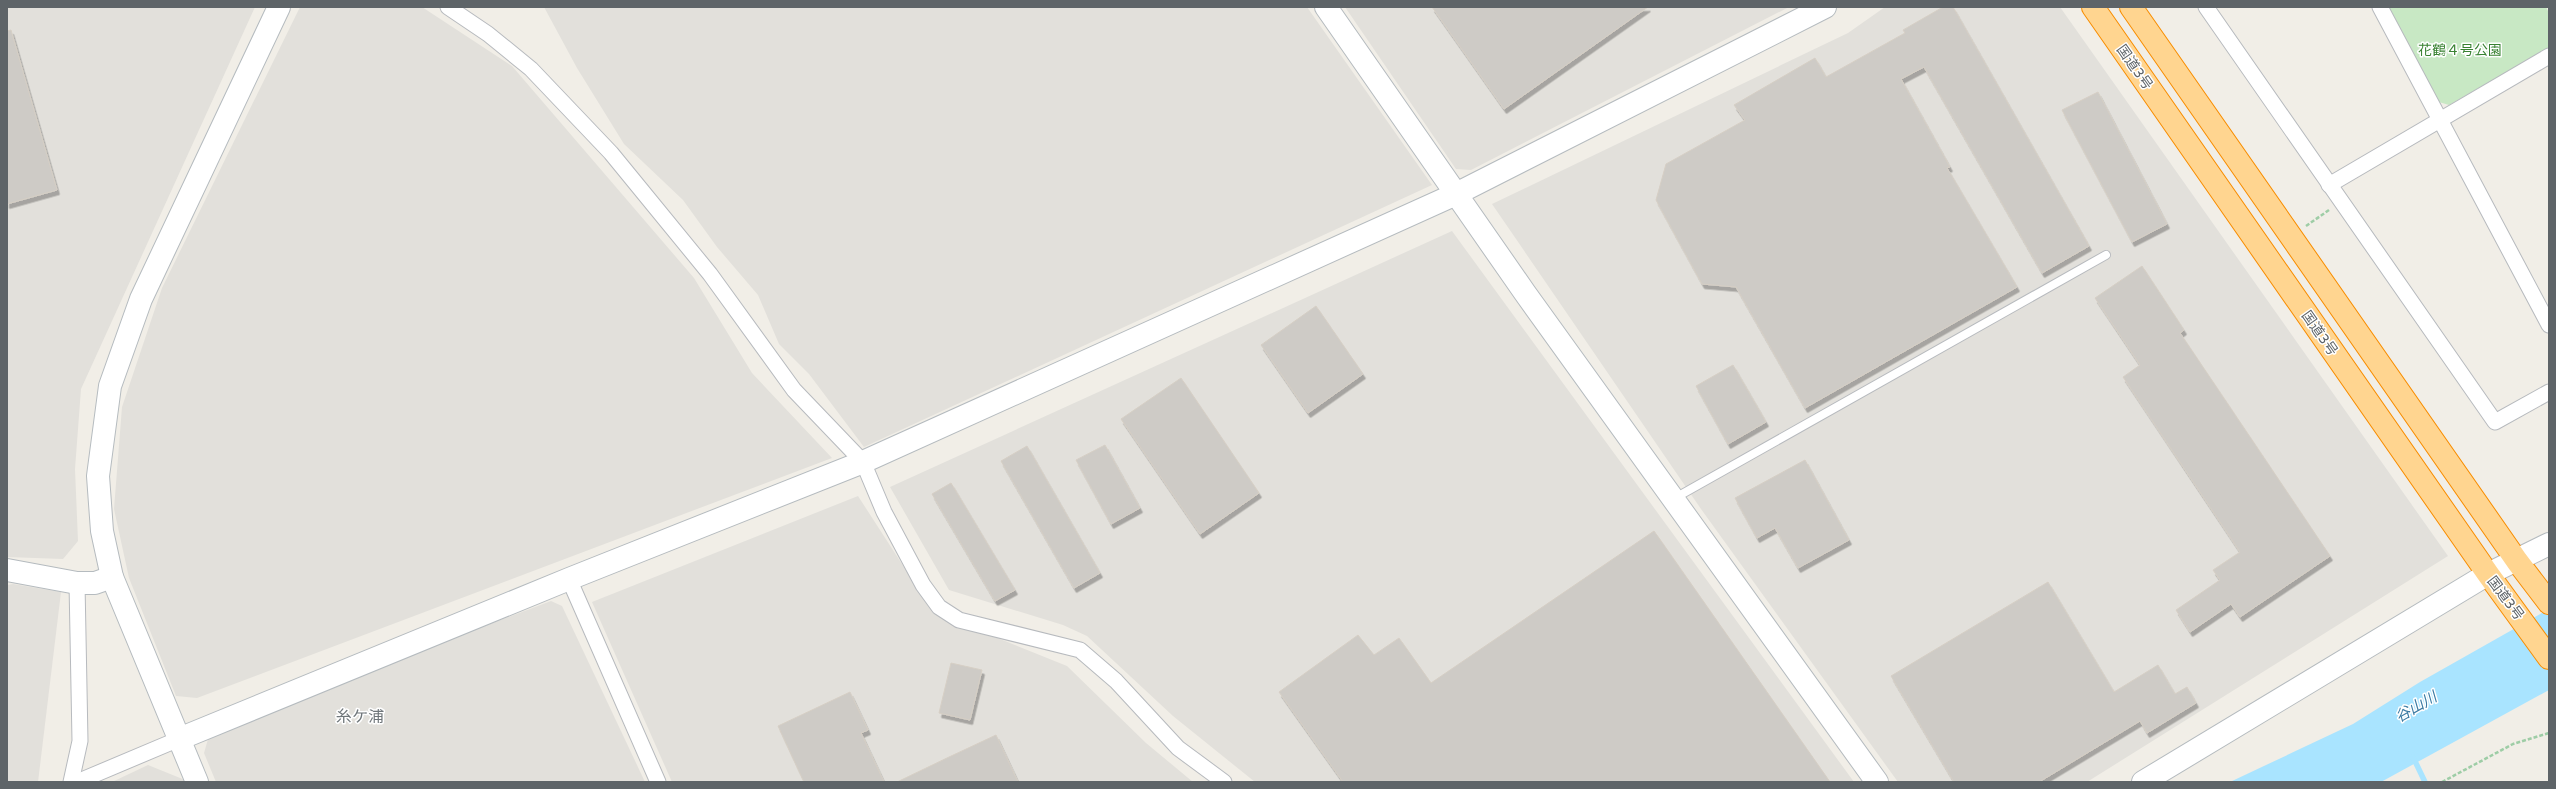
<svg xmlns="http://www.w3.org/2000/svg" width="2556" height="789" font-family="'Varela Round','Noto Sans JP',sans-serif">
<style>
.industrial{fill:#e2e0db}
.green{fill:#c8e8c4}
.water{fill:#a9e4ff}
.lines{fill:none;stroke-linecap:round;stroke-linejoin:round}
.stream{stroke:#a9e4ff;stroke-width:5.5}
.building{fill:#cecbc6;stroke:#d6cfc5;filter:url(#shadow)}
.lane-casing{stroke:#b7babe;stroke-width:10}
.street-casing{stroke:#b7babe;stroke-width:17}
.secondary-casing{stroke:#b5bbbf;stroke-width:24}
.highway-casing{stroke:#f88d00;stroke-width:24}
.path{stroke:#9ecda6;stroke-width:2.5;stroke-dasharray:4 2;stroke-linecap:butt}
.lane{stroke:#fff;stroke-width:8}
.street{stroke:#fff;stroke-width:15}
.secondary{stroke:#fff;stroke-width:22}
.highway{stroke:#ffd590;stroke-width:22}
.labels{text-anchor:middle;stroke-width:3;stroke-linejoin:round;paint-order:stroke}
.park-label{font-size:14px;fill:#398232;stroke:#fff}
.street-label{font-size:14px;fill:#5e6468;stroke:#fff}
.water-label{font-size:15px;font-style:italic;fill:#3c7ba3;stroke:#fff}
.quarter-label{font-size:16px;fill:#6f767a;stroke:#fff}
</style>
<defs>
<filter id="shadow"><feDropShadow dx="2.5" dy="4.5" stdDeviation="0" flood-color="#0004"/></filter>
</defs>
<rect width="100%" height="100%" fill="#f1eee7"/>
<g class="industrial">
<polygon points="7,7 255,7 81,389 75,469 78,541 63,559 7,557"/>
<polygon points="300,7 422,7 512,66 694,278 752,373 832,458 197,698 176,696 129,578 114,509 122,407 162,288"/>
<polygon points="544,7 1307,7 1432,185 864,447 809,374 779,344 758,295 717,247 683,200 624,144 577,68"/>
<polygon points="1345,7 1789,7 1471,170 1456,169"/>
<polygon points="1885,7 2060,7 2448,556 2087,782 1898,782 1701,509 1492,204 1848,33"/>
<polygon points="1452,231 1854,782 1255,782 1173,716 1087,636 1063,625 949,590 890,487"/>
<polygon points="858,496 933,612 1067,666 1146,743 1193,782 672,782 592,602"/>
<polygon points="13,584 61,592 38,782 7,782 7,585"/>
<polygon points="551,601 562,606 645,782 216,782 204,753 211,729"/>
<polygon points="148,765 185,780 186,782 112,782"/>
</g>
<polygon class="green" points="2389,7 2546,7 2549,13 2549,48 2449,105 2439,102"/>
<polygon class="water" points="2549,609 2549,690 2381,782 2230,782 2353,724 2420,682"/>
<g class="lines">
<polyline class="stream" points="2413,757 2425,782"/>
</g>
<g class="building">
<polygon points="1432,7 1648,7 1504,109"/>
<polygon points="1943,7 1953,7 2089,246 2042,273 1924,67 1901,79 1950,167 1947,168 2017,287 1805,408 1736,287 1702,284 1656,200 1666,164 1745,120 1734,105 1815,58 1826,77 1905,33 1903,30"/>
<polygon points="11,30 57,190 7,204 7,31"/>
<polygon points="2098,92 2167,224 2132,242 2062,110"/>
<polygon points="2142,266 2184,330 2180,333 2330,556 2240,617 2231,604 2190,632 2176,610 2220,580 2213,570 2240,552 2123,377 2140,365 2095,298"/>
<polygon points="1316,306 1363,374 1308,413 1261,345"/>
<polygon points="1733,365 1766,422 1728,444 1696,386"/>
<polygon points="1181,378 1259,493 1200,534 1121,419"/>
<polygon points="1105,445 1140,508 1111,524 1076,460"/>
<polygon points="1027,446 1100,573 1074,588 1001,461"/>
<polygon points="1805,460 1849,540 1798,568 1775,528 1757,538 1735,498"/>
<polygon points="951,483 1015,590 995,601 932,494"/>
<polygon points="1654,531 1830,782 1343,782 1279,692 1358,635 1374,655 1399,638 1431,683"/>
<polygon points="2048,582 2114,692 2158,665 2175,694 2187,687 2196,703 2147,733 2140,721 2039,782 1954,782 1891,676"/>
<polygon points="951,663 982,670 970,720 939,713"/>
<polygon points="850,692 868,730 861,733 884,782 804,782 778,726"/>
<polygon points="996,735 1018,782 897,782 949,757"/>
</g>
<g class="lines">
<defs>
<polyline id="lane" points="1675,498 2106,255"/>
<g id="street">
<polyline points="448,7 488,34 531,69 611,153 710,274 794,390 863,462 884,512 923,585 939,607 959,620 1080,650 1116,681 1178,748 1224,782"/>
<polyline points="2206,7 2495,422 2549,392"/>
<polyline points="2380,7 2549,325"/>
<polyline points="2329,185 2549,56"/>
<polyline points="569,579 658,782"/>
<polyline points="71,782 80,741 77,583"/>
<polyline points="77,782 179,739"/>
</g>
<g id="secondary">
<polyline points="1326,7 1525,293 1877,782"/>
<polyline points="7,570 77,583 95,583 112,577"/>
<polyline points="179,739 569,579 863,462 1456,194 1825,7"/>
<polyline points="197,782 112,577 102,531 98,476 110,386 141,299 279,7"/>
<polyline points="2143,782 2488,574 2549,544"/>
</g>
<g id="highway">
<polyline points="2093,7 2488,574 2549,658"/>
<polyline points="2131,7 2517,561 2549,603"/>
</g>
</defs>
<use href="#lane" class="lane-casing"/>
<use href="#street" class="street-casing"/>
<use href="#secondary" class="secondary-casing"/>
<use href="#highway" class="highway-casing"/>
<g class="path">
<polyline points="2306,226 2329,210"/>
<polyline points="2442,782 2513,744 2549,733"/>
</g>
<use href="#lane" class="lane"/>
<use href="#street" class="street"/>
<use href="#secondary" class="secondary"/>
<use href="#highway" class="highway"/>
</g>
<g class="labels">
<g class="park-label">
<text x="2460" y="55">花鶴４号公園</text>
</g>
<g class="street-label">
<text transform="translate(2135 67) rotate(55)" y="5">国道3号</text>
<text transform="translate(2320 333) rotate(55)" y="5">国道3号</text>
<text transform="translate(2506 598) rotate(53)" y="5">国道3号</text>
</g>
<g class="water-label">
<text transform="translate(2416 707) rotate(-30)" y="5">谷山川</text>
</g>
<g class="quarter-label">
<text x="360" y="722">糸ケ浦</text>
</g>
</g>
<rect width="2556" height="789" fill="none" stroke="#5e6468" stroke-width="16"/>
</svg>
